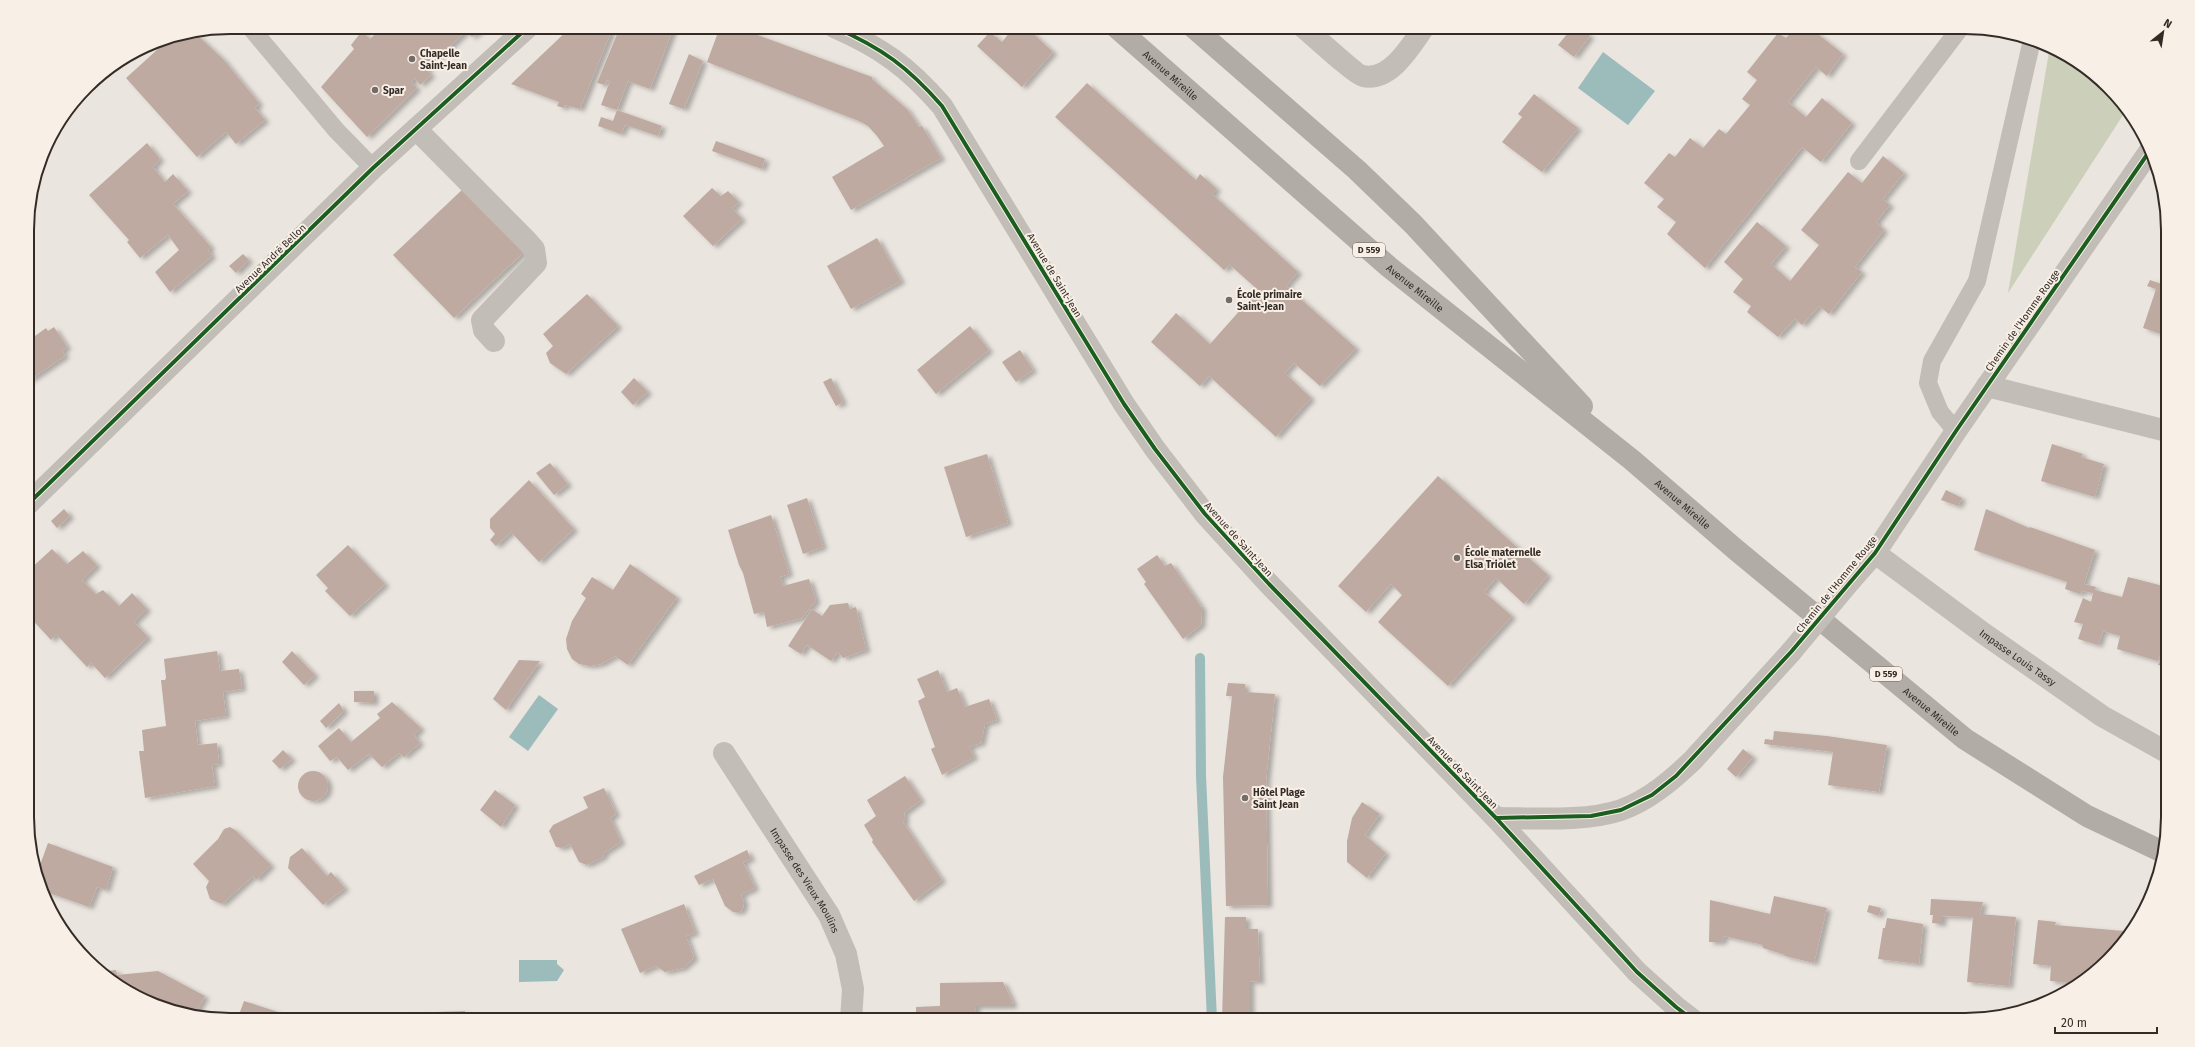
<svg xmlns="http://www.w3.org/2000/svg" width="2195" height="1047" font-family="'Fira Sans',sans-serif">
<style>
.green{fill:#ccd0ba}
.water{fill:#9cbbbb}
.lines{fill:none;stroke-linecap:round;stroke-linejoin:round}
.stream{stroke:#9cbbbb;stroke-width:10}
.building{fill:#beaaa1;filter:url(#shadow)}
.service{stroke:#c3bdb8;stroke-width:18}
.minor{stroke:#c3bdb8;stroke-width:22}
.tertiary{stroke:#c3bdb8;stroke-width:22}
.primary{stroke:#b2aca7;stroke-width:22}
.minor-bridge{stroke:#c3bdb8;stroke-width:22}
.cycleway-casing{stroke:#f8f0e6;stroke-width:6}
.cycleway{stroke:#1b5e20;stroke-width:4}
.poi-dot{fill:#746c67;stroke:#f8f0e6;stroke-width:1.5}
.labels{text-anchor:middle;stroke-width:4;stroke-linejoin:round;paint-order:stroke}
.shield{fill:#f8f0e6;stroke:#6f6660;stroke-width:1}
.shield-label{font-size:9px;font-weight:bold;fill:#342b27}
.poi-label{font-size:10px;font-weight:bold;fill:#342b27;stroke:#f8f0e6;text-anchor:start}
.street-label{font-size:10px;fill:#342b27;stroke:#f8f0e6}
.rim{fill:none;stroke:#342b27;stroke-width:2}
</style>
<defs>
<filter id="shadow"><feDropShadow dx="4.5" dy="2.5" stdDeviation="2" flood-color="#0004"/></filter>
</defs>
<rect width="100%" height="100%" fill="#ebe5df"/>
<polygon class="green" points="2050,46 2099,77 2127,109 2008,293"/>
<g class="water">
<polygon points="1603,52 1655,91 1628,125 1578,88"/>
<polygon points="539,695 558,709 528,751 509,737"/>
<polygon points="519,960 557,960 557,964 564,970 557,981 519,982"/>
</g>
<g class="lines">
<polyline class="stream" points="1200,658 1201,776 1212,1020"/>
</g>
<g class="building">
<polygon points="382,27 483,27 472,37 466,31 426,69 431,75 420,85 415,78 411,82 417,88 367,137 321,87 354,49 351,45 362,31 370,39"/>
<polygon points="571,27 613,27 580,109 565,105 564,108 557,106 559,102 511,84"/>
<polygon points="620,27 674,27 650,89 628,81 617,110 601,105 610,81 607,80 605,85 597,83"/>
<polygon points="720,27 736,27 872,77 872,79 907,109 919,127 922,126 941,158 851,210 832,177 884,146 877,136 868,126 859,121 707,62"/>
<polygon points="1014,27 1017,31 1020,27 1026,27 1053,52 1022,87 977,46 990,32 1002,42"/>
<polygon points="1573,27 1578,27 1590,36 1574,57 1558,45"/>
<polygon points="1795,27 1809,27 1843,54 1827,76 1816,67 1788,102 1806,117 1822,98 1852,123 1821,162 1802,147 1705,268 1667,234 1676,222 1657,207 1664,199 1644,183 1669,153 1675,157 1690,138 1703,148 1719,129 1726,134 1750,105 1742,99 1757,80 1747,72 1778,33 1786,38"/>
<polygon points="196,34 223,59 259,103 255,108 265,120 236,144 226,132 197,157 126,78 169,39"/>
<polygon points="689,54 703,61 684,109 669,104"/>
<polygon points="1087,83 1196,180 1200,174 1217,189 1212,194 1298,272 1286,286 1356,348 1320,386 1294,363 1285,373 1311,398 1276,437 1209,376 1200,386 1151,342 1176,313 1210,344 1258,290 1230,265 1224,270 1055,117"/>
<polygon points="1534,94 1578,128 1542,172 1502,142 1522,117 1518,114"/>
<polygon points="617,110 662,126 658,136 625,125 621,134 598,126 601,117 613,121"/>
<polygon points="716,141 765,159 762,169 712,151"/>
<polygon points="147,143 160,159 153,167 165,182 173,174 188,191 173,204 211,247 208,250 212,256 170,292 155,272 179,250 168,235 140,258 127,242 129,240 89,195"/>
<polygon points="1883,156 1904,173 1883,199 1890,205 1876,222 1884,230 1855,267 1862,272 1829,314 1819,306 1802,325 1795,319 1778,337 1747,312 1751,306 1733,292 1743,279 1724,262 1757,222 1786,246 1771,264 1790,281 1819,245 1801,230 1848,172 1862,183"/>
<polygon points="464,188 524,252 454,318 393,255"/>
<polygon points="712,188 721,196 728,191 739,202 732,208 742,219 713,246 683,216"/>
<polygon points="877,238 901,281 851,309 827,266"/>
<polygon points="243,254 249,260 236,273 229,266"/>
<polygon points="2150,280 2167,286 2167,336 2143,328 2156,289 2147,286"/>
<polygon points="587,294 618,326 566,374 550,363 546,353 553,346 543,334"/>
<polygon points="970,326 989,350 936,394 917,370"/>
<polygon points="54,327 67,347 62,351 65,356 28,381 28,341 46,328 48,331"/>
<polygon points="1020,350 1033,370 1016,382 1002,362"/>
<polygon points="634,378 648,392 633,405 621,392"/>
<polygon points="831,378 843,402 836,406 823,382"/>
<polygon points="2052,444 2083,454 2081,457 2104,464 2095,497 2041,481"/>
<polygon points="987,454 1008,523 966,537 944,467"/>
<polygon points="550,463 568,484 554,495 536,473"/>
<polygon points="1438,476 1548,575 1524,604 1496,578 1484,592 1512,616 1448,686 1378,622 1402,595 1391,584 1366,612 1338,586"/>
<polygon points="529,480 574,529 539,562 511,532 496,546 490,540 495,534 490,528 490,519"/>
<polygon points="1946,490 1962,498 1958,506 1941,500"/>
<polygon points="807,498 823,547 803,554 787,505"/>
<polygon points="64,509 70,516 57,528 51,521"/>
<polygon points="1986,509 2029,528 2030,527 2095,550 2084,584 2096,587 2095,590 2122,597 2128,577 2167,587 2168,667 2158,665 2165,649 2163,648 2158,661 2117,649 2120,636 2103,631 2098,645 2078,639 2083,624 2074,622 2083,598 2091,602 2093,593 2082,591 2080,594 2065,589 2067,582 1974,550"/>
<polygon points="771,515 789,574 780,577 783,586 809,579 816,601 802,618 767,627 764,612 754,614 743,573 739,565 728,530"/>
<polygon points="348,545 385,584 350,616 325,591 328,588 316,575"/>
<polygon points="52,549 67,564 83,551 97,565 82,580 96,594 103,590 119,606 132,593 147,609 134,622 148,637 105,678 91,663 87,667 56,634 51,640 28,615 28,571"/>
<polygon points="1157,555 1165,566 1171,563 1202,608 1201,625 1183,639 1144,584 1146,582 1137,569"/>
<polygon points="630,564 677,597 628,665 615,656 601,664 590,666 579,664 572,659 567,649 566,639 572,621 586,598 581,594 592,577 613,590"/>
<polygon points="848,603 850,609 856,607 866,650 843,658 838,652 831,661 807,645 801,654 788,646 812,609 822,616 830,605"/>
<polygon points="217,651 220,671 239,669 242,689 223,692 226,716 195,721 198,745 217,743 219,764 212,765 215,786 145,798 139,751 144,751 142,730 166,726 161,680 165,680 166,678 164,659"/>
<polygon points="292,651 315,675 304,685 282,662"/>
<polygon points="519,660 540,661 506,710 493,699"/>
<polygon points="938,670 947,692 957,688 965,707 989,699 997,720 985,724 981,743 969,747 974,757 942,775 931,749 935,747 918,701 925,697 917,679"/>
<polygon points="1228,683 1245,684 1245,692 1275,694 1266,780 1268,905 1226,906 1223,777 1232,696 1226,696"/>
<polygon points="354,691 374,691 374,703 354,702"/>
<polygon points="392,702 421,728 414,735 420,743 404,757 399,753 382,767 369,754 348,770 337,757 330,761 318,746 339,728 351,742 380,718 377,714"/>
<polygon points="339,703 344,711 326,728 320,721"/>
<polygon points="1774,731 1827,736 1887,745 1879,792 1828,785 1833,752 1764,744 1765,739 1773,740"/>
<polygon points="1743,749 1753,757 1736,777 1727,769"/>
<polygon points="283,750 292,759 280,769 272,761"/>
<circle cx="313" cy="786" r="15"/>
<polygon points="905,776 921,800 904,813 905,820 903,822 942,880 914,901 872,842 873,840 864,825 876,816 867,800"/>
<polygon points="604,788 616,814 610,818 621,842 604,853 603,857 587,865 579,862 570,844 562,848 556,847 549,831 553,825 588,808 583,797"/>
<polygon points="495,790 515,805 501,827 480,810"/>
<polygon points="1362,802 1380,814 1365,835 1386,853 1367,878 1347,862 1347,841 1352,818"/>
<polygon points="230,827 235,830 271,865 256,880 253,876 222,904 210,899 206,887 209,881 193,864 218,839 224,829"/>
<polygon points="48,843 113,867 106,890 97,887 89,907 41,890 34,863 40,865"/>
<polygon points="302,848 327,876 331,872 345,888 323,905 288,868 290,857"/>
<polygon points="747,850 751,859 743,862 755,888 741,895 744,902 743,908 740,912 733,912 725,906 713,879 699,885 694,876"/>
<polygon points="1774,896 1827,908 1814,963 1785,956 1785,955 1763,948 1763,945 1724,936 1722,942 1709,942 1710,900 1770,914"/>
<polygon points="1931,899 1983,902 1980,914 2016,917 2009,986 1967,982 1973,917 1942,916 1942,924 1932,923 1933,915 1930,915"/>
<polygon points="684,904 695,933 686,936 694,958 683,968 665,972 656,966 640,973 621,929"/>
<polygon points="1869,905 1881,908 1879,916 1867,912"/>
<polygon points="1225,917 1246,917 1246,929 1258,929 1260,982 1250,981 1250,1020 1222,1020"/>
<polygon points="1887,918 1923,924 1919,964 1878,959 1883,928 1885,928"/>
<polygon points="2038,920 2056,922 2055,925 2124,931 2122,944 2118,951 2080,984 2050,981 2051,966 2033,964"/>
<polygon points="116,970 117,975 158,971 205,996 194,1016 190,1016 178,1012 148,996 146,1001 140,999 106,978 100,972"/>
<polygon points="1003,982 1012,1001 1013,1006 976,1006 975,1020 916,1020 916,1007 940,1006 940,983"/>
<polygon points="244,1001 278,1012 275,1020 237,1020"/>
<polygon points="465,1011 465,1020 405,1020 405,1013"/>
</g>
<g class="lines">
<g class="service">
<polyline points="250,27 336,130 373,168"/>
<polyline points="1859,161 1961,27"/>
<polyline points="1956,431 1940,412 1928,383 1932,361 1977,281 2032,40"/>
</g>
<g class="minor">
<path d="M1303,27C1312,34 1356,75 1363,76C1390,82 1411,46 1424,27"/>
<polyline points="416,129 526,240 534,249 536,263 482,320 484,330 494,341"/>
<polyline points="1987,386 2167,431"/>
<polyline points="28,504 373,168 528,27"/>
<path id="s1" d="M1875,553L1983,633L2102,716L2168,753"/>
<polyline points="1851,580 1875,553 1956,431 2151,149"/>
<path id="s2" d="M724,753L829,915L846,954L853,989L851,1020"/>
<path d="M1496,818C1532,818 1587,822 1621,810C1649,800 1672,780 1693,760L1791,652"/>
</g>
<path class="tertiary" d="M834,27C882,48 908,67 942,106L1124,404L1155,449L1205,514L1269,584L1496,818L1637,972L1676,1007L1693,1020"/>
<g class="primary">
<path id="s3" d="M1116,27L1389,267L1632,460L1735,549L1965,739L2087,816L2163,852"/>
<polyline points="1193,27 1357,170 1413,224 1582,406"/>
</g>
<polyline class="minor-bridge" points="1791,652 1851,580"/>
<defs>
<g id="cycleway">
<path d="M834,27C882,48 908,67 942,106L1124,404L1155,449L1205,514L1269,584L1496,818L1637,972L1676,1007L1693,1020"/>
<polyline points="28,504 373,168 528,27"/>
<polyline points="1496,818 1591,816 1621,810 1652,795 1676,776 1791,652 1875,553 1956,431 2151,149"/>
</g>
</defs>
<use href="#cycleway" class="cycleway-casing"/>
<use href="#cycleway" class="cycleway"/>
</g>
<g class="poi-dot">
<circle cx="412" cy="59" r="4"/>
<circle cx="375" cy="90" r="4"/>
<circle cx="1229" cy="300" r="4"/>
<circle cx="1457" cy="558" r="4"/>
<circle cx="1245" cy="798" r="4"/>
</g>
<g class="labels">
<g class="shield">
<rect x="1353" y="243" width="32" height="14" rx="3"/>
<rect x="1870" y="667" width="32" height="14" rx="3"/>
</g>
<g class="shield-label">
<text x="1369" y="253">D 559</text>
<text x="1886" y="677">D 559</text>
</g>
<g class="poi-label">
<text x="420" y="57">Chapelle<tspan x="420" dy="12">Saint-Jean</tspan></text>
<text x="383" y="94">Spar</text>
<text x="1237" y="298">École primaire<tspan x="1237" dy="12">Saint-Jean</tspan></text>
<text x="1465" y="556">École maternelle<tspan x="1465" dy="12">Elsa Triolet</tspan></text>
<text x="1253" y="796">Hôtel Plage<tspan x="1253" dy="12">Saint Jean</tspan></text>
</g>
<g class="street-label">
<text dy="4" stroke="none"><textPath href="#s3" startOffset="73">Avenue Mireille</textPath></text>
<text transform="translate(270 258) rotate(-44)" y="4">Avenue André Bellon</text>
<text transform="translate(1055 275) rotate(59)" y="4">Avenue de Saint-Jean</text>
<text dy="4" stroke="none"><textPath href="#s3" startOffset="397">Avenue Mireille</textPath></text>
<text transform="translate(2022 320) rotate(-55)" y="4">Chemin de l'Homme Rouge</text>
<text dy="4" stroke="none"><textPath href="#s3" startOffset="741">Avenue Mireille</textPath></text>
<text transform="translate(1239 539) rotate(48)" y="4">Avenue de Saint-Jean</text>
<text transform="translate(1836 584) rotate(-51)" y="4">Chemin de l'Homme Rouge</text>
<text dy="4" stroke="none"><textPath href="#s1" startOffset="177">Impasse Louis Tassy</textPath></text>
<text dy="4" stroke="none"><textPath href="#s3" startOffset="1065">Avenue Mireille</textPath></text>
<text transform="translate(1463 772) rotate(46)" y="4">Avenue de Saint-Jean</text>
<text dy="4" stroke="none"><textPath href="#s2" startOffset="151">Impasse des Vieux Moulins</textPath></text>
</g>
</g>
<path d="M0 0H2195V1047H0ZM230 34H1965A196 196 0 0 1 2161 230V817A196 196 0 0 1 1965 1013H230A196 196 0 0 1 34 817V230A196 196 0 0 1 230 34Z" fill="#f8f0e6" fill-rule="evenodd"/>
<path class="rim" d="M230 34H1965A196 196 0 0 1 2161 230V817A196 196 0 0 1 1965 1013H230A196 196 0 0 1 34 817V230A196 196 0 0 1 230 34Z"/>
<g transform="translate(2163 32) rotate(30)" stroke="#f8f0e6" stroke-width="3" paint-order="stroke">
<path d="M0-3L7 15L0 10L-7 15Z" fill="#342b27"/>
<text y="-6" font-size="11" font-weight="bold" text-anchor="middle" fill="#342b27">N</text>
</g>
<path d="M2055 1027v6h102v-6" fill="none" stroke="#342b27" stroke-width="2"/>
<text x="2061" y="1027" font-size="12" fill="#342b27" stroke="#f8f0e6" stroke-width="3" paint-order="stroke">20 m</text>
</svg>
